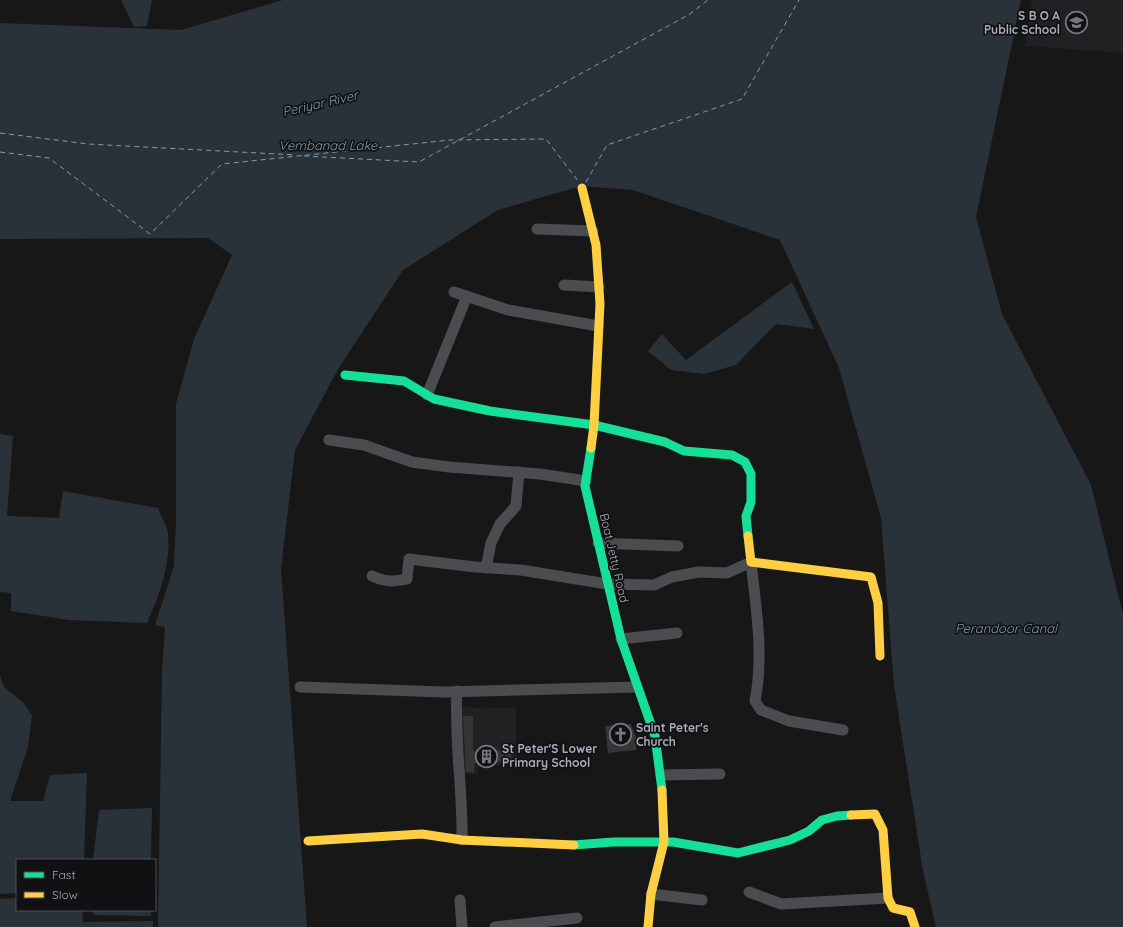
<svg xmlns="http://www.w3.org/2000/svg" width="1123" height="927" font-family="Quicksand,sans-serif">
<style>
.built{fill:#212123}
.water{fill:#2a3239}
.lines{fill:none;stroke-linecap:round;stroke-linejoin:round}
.ferry{stroke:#7f9bb3;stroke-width:1;stroke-dasharray:5 4;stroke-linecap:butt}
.building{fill:#353536}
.street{stroke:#4b4c50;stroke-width:11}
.fast{stroke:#16e098;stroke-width:9}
.slow{stroke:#ffcf43;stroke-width:9}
.labels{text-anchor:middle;stroke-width:3.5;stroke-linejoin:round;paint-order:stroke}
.poi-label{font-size:12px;font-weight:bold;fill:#a8adb8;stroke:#111113;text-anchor:start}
.street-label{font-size:12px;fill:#a8adb8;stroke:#111113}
.water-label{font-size:13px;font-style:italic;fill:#7f9bb3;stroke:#111113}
</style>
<rect width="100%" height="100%" fill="#171717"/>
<g class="built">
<polygon points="1032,0 1123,0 1123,53 1025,46"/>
<polygon points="457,707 516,708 516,765 478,767 477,774 460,774"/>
</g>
<g class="water">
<polygon points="121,0 152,0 147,26 134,27"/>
<polygon points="283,0 1021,0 976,217 1002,314 1091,485 1123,615 1123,927 936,927 923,871 894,685 881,518 839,368 780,240 633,190 581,186 498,210 403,270 338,369 295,450 281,569 307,927 158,927 162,672 165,627 155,625 174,566 176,521 176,404 194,339 232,255 208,238 0,239 0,23 181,30"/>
<polygon points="792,282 814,329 776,324 736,365 704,374 671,370 648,351 662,334 686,360"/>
<path d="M0,434L13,436L7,516L59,518L63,491L158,508C161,516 167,526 168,534C171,565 159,596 147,623L69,620L11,611V593L0,592Z"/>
<polygon points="0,676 4,687 23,702 32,715 28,747 10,801 43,801 50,775 87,773 84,860 17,860 17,893 0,894"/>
<polygon points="152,808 151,860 93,860 99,810"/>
<polygon points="17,898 17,910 82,910 83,922 153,921 153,927 0,927 0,899"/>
<polygon points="92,910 151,910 151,916 93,915"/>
</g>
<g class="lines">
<g class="ferry">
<polyline points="0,133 88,144 296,155"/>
<polyline points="0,152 49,158 150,234 222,164 450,140 546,139 578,181"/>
<polyline points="304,156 419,162 690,14 708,0"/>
<polyline points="586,182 607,145 742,99 799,0"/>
</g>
</g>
<g class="building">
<polygon points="463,716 473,716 473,751 511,750 512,762 474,763 474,772 466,772"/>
<polygon points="631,724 637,740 636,750 608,753 605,726"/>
</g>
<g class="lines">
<g class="street">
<polyline points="537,229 593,231"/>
<polyline points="564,285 599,287"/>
<polyline points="454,292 508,310 598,326"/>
<polyline points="427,395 467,296"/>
<polyline points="329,440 364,445 412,462 449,467 540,474 586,481"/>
<polyline points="598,543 678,546"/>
<polyline points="486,568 491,543 500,524 516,506 519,472"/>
<path d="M372,576C385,582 394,582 407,579L409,559L475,567L521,570L607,584L654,585L672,577L699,572L727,573L751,562C756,607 764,656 755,701L761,710L789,721L843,730"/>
<polyline points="621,639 677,633"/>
<polyline points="300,687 444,692 637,687"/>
<path d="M457,691C454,741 463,790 462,840"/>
<polyline points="661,775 720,774"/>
<polyline points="749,892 781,904 888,898"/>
<polyline points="651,894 702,900"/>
<polyline points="460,900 462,927"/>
<polyline points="495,927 577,918"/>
</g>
<g class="fast">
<polyline points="345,375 404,381 434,399 490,411 594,425 665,442 684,451 732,455 745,462 751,474 751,502 746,516 748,536"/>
<polyline points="591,448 585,486 621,639 655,736 662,790"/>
<polyline points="574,845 613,842 673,842 738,853 790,840 809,831 822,820 837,816 851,815"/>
</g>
<g class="slow">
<polyline points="582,188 596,245 600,304 594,425 591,448"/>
<polyline points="748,536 751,562 871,577 878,603 880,656"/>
<polyline points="851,815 875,814 883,830 888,898 893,908 910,912 915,927"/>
<polyline points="308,841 422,834 462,840 574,845"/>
<polyline points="648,927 651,894 664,842 662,790"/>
</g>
</g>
<defs>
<symbol id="school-ring" viewBox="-11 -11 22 22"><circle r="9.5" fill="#111113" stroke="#757880" stroke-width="1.5"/><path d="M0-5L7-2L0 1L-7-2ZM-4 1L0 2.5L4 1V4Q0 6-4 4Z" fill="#757880"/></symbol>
<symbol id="church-ring" viewBox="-11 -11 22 22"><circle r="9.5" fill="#111113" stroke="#757880" stroke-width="1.5"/><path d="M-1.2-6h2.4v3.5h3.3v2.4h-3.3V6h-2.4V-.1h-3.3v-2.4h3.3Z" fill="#757880"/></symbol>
<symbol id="building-ring" viewBox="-11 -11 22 22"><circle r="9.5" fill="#111113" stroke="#757880" stroke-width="1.5"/><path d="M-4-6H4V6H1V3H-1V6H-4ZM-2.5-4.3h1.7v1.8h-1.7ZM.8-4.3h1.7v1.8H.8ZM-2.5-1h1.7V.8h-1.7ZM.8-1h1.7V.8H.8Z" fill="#757880"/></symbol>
</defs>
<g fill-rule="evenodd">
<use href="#school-ring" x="1064" y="10" width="25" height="25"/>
<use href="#church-ring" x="608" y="722" width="25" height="25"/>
<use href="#building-ring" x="474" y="744" width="25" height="25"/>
</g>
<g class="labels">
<g class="poi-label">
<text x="1060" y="20" text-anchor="end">S B O A<tspan x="1060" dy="14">Public School</tspan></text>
<text x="636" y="732">Saint Peter's<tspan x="636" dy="14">Church</tspan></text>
<text x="502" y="753">St Peter'S Lower<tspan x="502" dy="14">Primary School</tspan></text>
</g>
<g class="street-label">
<text transform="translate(614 558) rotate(77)" y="4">Boat Jetty Road</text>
</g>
<g class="water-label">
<text transform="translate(320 103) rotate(-13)" y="5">Periyar River</text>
<text x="328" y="150">Vembanad Lake</text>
<text x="1006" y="633">Perandoor Canal</text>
</g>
</g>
<rect x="16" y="859" width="140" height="52" fill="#111113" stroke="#4d4f55"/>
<rect x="24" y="872" width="20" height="6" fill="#16e098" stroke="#4d4f55"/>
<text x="52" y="879" font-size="12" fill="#a8adb8">Fast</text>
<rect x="24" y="892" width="20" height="6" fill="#ffcf43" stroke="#4d4f55"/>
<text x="52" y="899" font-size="12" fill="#a8adb8">Slow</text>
</svg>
